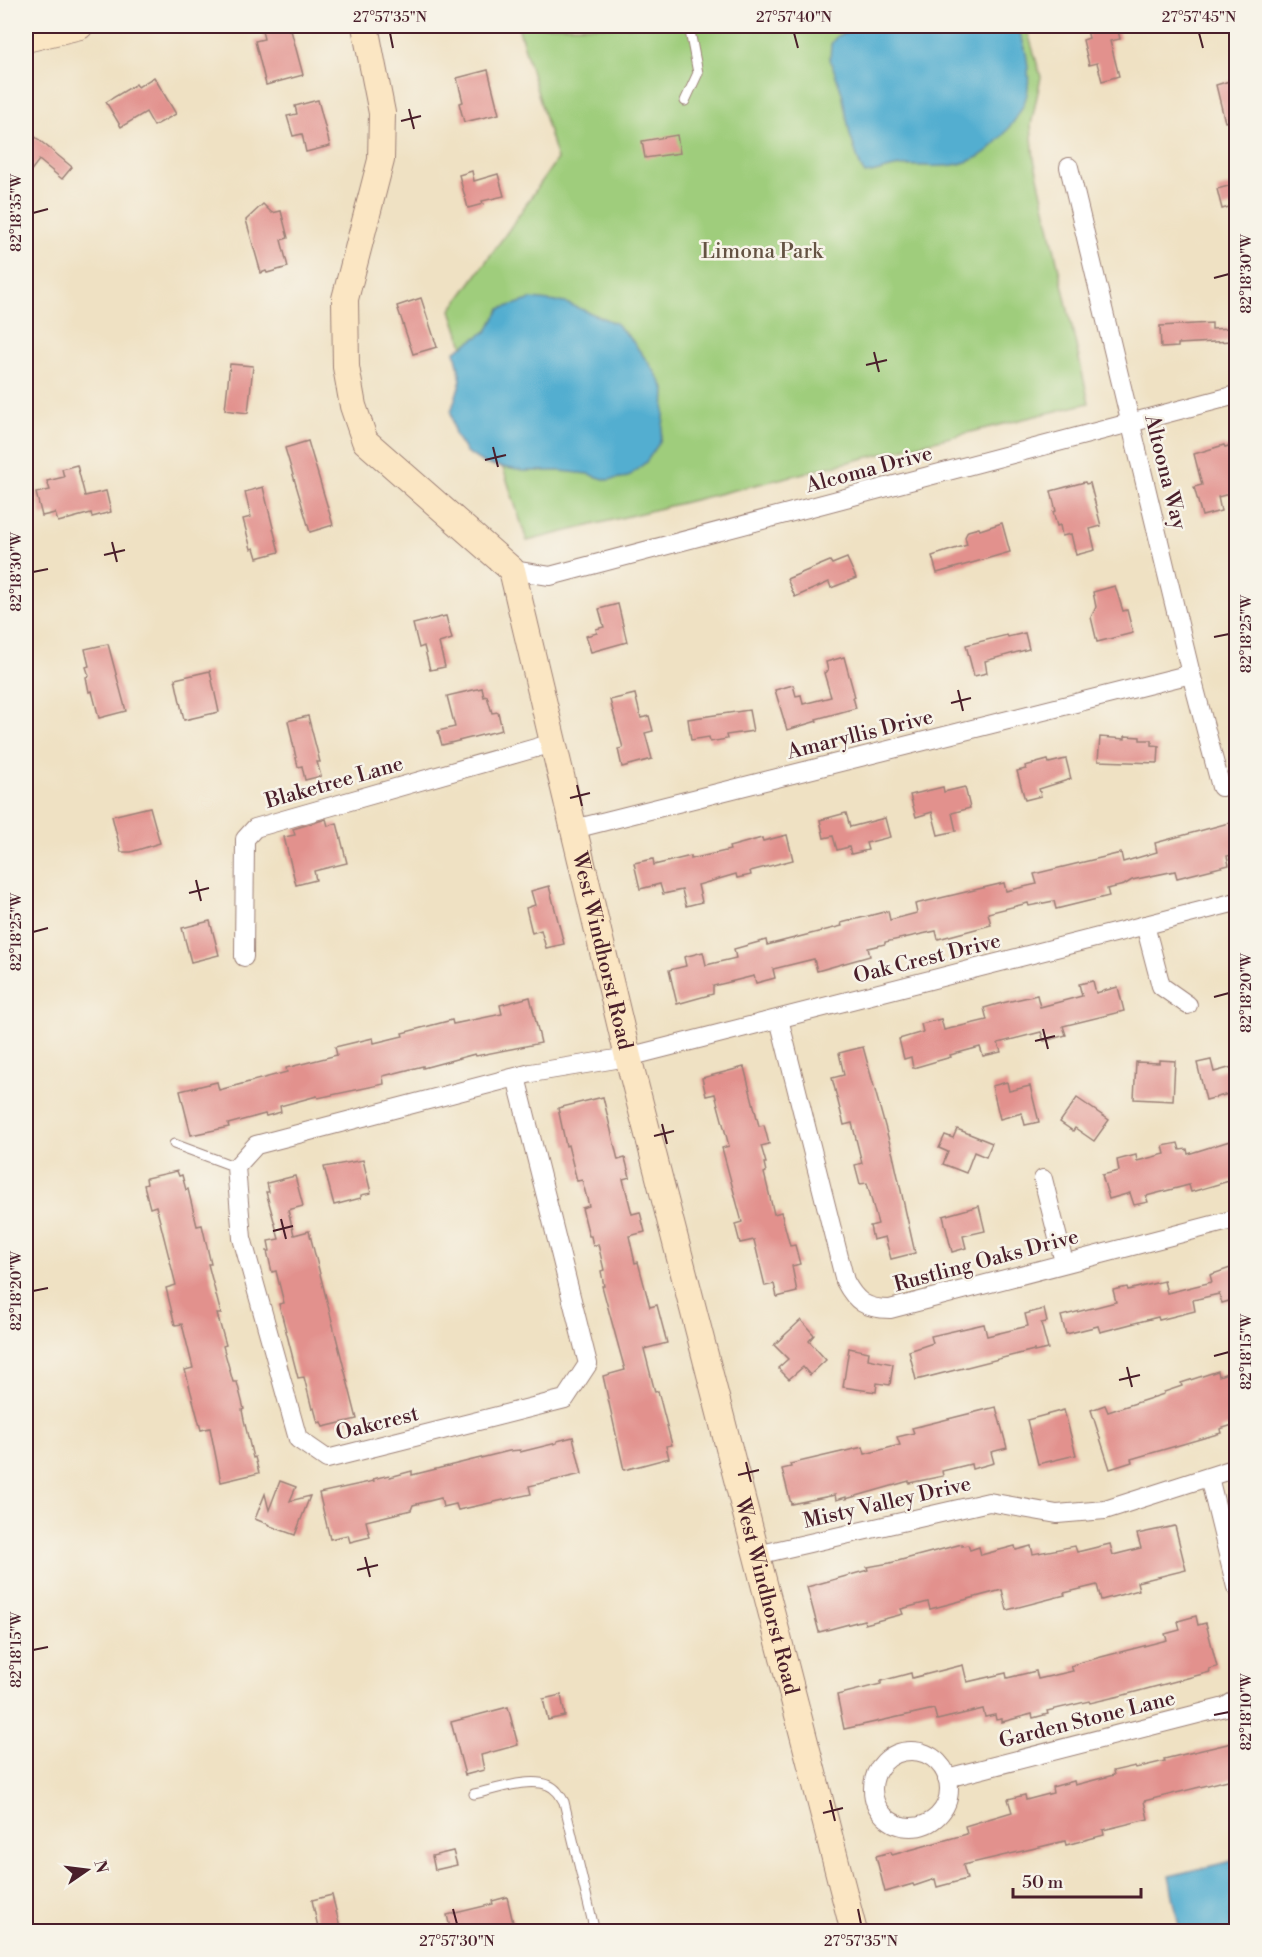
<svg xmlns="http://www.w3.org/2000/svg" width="1262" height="1957" font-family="'Libre Bodoni',serif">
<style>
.green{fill:#9fcd7b;stroke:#747653;stroke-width:1.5}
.water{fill:#52aed0;stroke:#4e667e;stroke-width:1.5}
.building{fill:#e2918d}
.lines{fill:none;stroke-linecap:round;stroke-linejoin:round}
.lane-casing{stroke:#9c8077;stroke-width:11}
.street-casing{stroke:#9c8077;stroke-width:20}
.secondary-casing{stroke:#9c8077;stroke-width:28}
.lane{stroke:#fff;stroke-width:9}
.street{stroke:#fff;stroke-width:18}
.secondary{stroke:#fbe6c3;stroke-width:26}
.ticks{fill:none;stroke:#4a1f2b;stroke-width:2}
.labels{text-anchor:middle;stroke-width:5;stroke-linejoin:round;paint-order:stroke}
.park-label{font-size:21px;fill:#645343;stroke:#f7f3e8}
.street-label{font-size:21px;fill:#4a1f2b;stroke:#f7f3e8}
.neatline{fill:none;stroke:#4a1f2b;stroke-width:2}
.ticks-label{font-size:15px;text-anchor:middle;fill:#4a1f2b}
</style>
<rect width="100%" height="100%" fill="#f7f3e8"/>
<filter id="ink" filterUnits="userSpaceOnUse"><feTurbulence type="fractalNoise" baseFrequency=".0167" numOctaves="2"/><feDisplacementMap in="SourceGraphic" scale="12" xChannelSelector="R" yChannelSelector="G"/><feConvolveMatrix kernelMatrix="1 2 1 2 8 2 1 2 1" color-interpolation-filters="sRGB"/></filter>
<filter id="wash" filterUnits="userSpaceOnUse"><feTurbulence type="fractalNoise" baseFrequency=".008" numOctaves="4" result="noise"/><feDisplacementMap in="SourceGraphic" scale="24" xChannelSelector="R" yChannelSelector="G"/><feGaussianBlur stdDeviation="1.35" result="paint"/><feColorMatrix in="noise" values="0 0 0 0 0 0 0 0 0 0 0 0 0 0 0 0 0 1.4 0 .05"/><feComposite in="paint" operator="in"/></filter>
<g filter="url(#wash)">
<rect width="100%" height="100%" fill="#efe1c3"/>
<polygon class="green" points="518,26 1026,26 1041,77 1031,125 1034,159 1089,403 527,541 451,310 508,231 557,159"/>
<g class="water">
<path d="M864,26H1016C1026,42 1030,69 1028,88C1026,112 995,150 974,159C946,171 928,164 901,166C889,167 877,173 865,174L861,168L850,135L842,93L830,59L831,44L837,36Z"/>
<polygon points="532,299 566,303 615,323 631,339 655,372 665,389 664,419 660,442 646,462 628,477 607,480 588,474 561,471 523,471 485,464 466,452 455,435 451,412 461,380 455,351 487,331 500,309"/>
<polygon points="1236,1860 1236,1931 1180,1931 1169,1876"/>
</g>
<g id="blocks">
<g class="building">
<polygon points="261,26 288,26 289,31 291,30 303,75 266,85 255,41 264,39"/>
<polygon points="1086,26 1117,26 1120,39 1110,41 1119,76 1102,81 1097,63 1089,65 1083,40 1089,38"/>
<polygon points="488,70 499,114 464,122 459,103 463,102 457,78"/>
<polygon points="154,77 176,114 154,126 146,112 121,127 106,102 136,84 138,87"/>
<polygon points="1236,79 1236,120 1225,122 1216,85"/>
<polygon points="318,100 330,146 306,152 302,134 293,136 287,116 297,114 295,106"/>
<polygon points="33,135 72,167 62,179 39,160 26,177 26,145"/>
<polygon points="677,135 680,153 645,158 642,141"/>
<polygon points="472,171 474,181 498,174 504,196 482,201 483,204 468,208 459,175"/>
<polygon points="1236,184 1236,205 1222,209 1217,189"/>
<polygon points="263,204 272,213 281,211 288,238 281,240 288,267 267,273 266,271 261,273 246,220"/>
<polygon points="421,298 437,347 413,354 397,306"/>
<polygon points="1212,323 1212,329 1231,328 1232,341 1178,344 1178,347 1161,348 1160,326"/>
<polygon points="230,364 253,366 248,413 225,410"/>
<polygon points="308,441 333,525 310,532 285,448"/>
<polygon points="1236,444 1236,492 1218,497 1221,511 1202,516 1194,487 1202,485 1194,454 1224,445 1225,447"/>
<polygon points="77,465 85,496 106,491 111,512 92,517 91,513 58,522 55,513 42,516 36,493 50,490 47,481 64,477 62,469"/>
<polygon points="1085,482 1086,484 1090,483 1101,526 1090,529 1095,550 1076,555 1071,534 1062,536 1060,525 1057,526 1053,512 1056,511 1051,491"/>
<polygon points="263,487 279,552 257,558 254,548 251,549 243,519 251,517 245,492"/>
<polygon points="1002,523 1010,552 937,573 932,556 967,545 965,537 968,531 979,528 980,530"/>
<polygon points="847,558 856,578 831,588 829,582 795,597 787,579 830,561 832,564"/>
<polygon points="1115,586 1123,611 1127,610 1133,633 1097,642 1091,617 1096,607 1093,592"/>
<polygon points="618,604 627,642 591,652 586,636 597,633 596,629 604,627 599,609"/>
<polygon points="446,616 452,639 439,643 445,667 430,670 424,646 419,648 413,624"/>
<polygon points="1025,633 1029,649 985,661 987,673 974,676 966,645 1007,635 1008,637"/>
<polygon points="108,644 126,711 99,718 92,691 89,692 86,677 89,676 86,667 89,666 85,649"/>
<polygon points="844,657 855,697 853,697 856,708 816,719 817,721 787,730 775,690 793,685 796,696 801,695 803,704 831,697 824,673 828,671 826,662"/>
<polygon points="210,671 219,712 184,720 175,679"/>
<polygon points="482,688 484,697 487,696 492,713 498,712 502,730 442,745 438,731 455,727 447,696"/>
<polygon points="635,694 641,718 649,716 653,731 645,733 652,759 622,767 618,749 623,748 610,700"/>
<polygon points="749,710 753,731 726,735 727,739 710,742 709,737 691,740 688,719"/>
<polygon points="308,716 320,762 317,762 321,776 305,780 302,766 298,767 288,721"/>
<polygon points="1125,736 1140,737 1140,740 1152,740 1152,745 1159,746 1158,763 1098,761 1100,737 1125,739"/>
<polygon points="1066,759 1071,779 1039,789 1041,796 1025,800 1017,771 1026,769 1025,766 1048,760 1049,763"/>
<polygon points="943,787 944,792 965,787 970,808 952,813 956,831 938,835 932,812 916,817 910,795"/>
<polygon points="150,807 160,843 131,852 121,852 112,816"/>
<polygon points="846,813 850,827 885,818 890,837 866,843 868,850 851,854 849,847 837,850 833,836 824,838 820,820"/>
<polygon points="326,819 328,826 337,823 347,863 314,871 316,880 296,885 284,837 295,835 293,829"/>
<polygon points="1236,821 1236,854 1227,856 1229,865 1177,878 1175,871 1132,880 1124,885 1107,889 1109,896 1056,909 1054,901 1029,906 1028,903 988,913 991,925 938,939 936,931 885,942 885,944 868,948 870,956 817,971 814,959 773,969 775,978 756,983 754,976 713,986 713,994 677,1004 669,970 686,966 684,957 703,952 706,965 736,958 734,949 766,940 767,945 842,926 841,923 888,911 890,920 917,913 915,904 1004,883 1006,891 1037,884 1034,874 1121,853 1123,862 1157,852 1155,843"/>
<polygon points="787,835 793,860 750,871 751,875 737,878 736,874 698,885 702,902 686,906 682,890 663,894 660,884 640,889 634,863 653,859 654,865 691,856 691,859 730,850 729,847 762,838 763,841"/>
<polygon points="549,886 564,944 546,948 541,930 532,933 526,908 535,905 531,891"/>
<polygon points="210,921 219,955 191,962 182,928"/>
<polygon points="1093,981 1096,993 1118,987 1124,1011 1063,1026 1066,1035 1044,1041 1041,1032 998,1043 1001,1052 983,1056 980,1047 950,1055 951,1057 913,1068 911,1057 904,1059 899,1039 923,1032 921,1024 941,1019 944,1030 987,1020 984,1008 998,1004 1037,995 1040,1007 1082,996 1079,984"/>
<polygon points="530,997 541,1043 476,1056 475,1054 423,1068 423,1066 383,1076 384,1084 318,1098 317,1096 280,1106 281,1112 266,1116 265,1114 228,1124 229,1127 191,1135 180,1091 217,1082 219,1090 287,1072 286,1068 337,1055 335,1047 373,1038 374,1043 403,1036 402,1033 452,1020 453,1024 502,1014 500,1005"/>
<polygon points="863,1047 893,1155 915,1253 891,1259 885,1237 873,1240 870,1226 878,1224 867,1183 860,1184 855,1165 862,1163 852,1123 844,1125 832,1078 844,1075 839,1053"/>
<polygon points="1159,1060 1175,1061 1173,1101 1134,1099 1136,1062 1159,1063"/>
<polygon points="1211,1060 1214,1072 1236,1066 1236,1092 1206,1100 1197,1063"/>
<polygon points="744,1067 759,1126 764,1125 769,1144 761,1146 766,1163 764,1163 766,1172 764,1173 774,1214 781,1212 790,1246 795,1245 800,1264 792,1266 797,1292 777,1297 774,1284 765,1286 754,1240 740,1243 735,1224 742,1222 722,1148 729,1146 715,1094 706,1096 702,1078"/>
<polygon points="1007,1082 1009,1091 1030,1086 1039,1122 1025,1125 1022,1113 1000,1119 992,1086"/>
<polygon points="603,1097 618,1160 625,1158 630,1177 623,1179 632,1214 640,1212 645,1232 629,1236 635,1263 638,1262 650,1307 657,1305 667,1343 644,1349 655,1392 658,1391 672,1445 666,1446 669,1458 624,1470 603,1376 625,1370 602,1286 604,1286 601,1271 604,1270 598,1244 593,1246 591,1236 589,1236 582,1208 589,1206 582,1180 577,1181 568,1145 566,1146 558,1108"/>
<polygon points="1077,1098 1109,1120 1094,1141 1075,1128 1073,1131 1060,1122"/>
<polygon points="957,1129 992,1143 986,1157 974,1152 966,1173 943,1164 948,1152 939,1148 945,1135 953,1138"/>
<polygon points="1236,1139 1236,1179 1191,1192 1189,1185 1146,1196 1148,1202 1134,1205 1130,1193 1109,1199 1102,1175 1119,1171 1117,1160 1136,1155 1137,1161 1165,1154 1163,1146 1178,1143 1180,1150 1187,1149 1188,1154"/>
<polygon points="363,1160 371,1193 361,1195 361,1198 334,1205 324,1167"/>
<polygon points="177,1171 179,1176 182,1175 186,1190 188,1189 197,1226 202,1225 211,1264 208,1264 221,1314 217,1314 226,1345 223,1346 233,1382 237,1382 244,1409 242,1410 244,1420 253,1458 255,1457 259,1473 221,1482 210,1428 201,1430 185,1370 193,1368 182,1324 175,1325 166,1288 176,1285 156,1206 150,1208 144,1185 147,1184 146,1178"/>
<polygon points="295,1176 303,1206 288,1210 294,1235 309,1231 357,1419 323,1427 321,1422 318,1423 314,1408 312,1409 304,1377 298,1378 279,1304 284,1303 276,1271 272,1272 267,1251 270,1251 268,1241 279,1239 266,1192 269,1192 267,1183"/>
<polygon points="979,1206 985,1231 963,1236 966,1248 952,1252 943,1216"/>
<polygon points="1236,1266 1236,1299 1222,1303 1219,1294 1193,1300 1195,1311 1159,1320 1158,1317 1100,1332 1098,1326 1066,1334 1061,1316 1116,1302 1113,1290 1127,1287 1128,1290 1164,1281 1167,1293 1212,1282 1210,1275"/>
<polygon points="1044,1309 1047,1322 1041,1323 1048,1349 1034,1352 1034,1350 916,1380 909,1351 933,1343 931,1336 984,1324 987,1336 1028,1326 1025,1314"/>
<polygon points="801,1320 814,1335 809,1341 826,1360 810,1375 803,1367 789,1379 778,1368 788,1359 774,1345"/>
<polygon points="849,1348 869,1352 868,1359 893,1364 890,1385 877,1383 876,1392 843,1387"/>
<polygon points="1236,1370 1236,1424 1220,1429 1221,1433 1131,1459 1132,1462 1110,1469 1091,1410 1105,1405 1108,1412 1164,1394 1164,1392 1182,1386 1181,1383 1218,1371 1219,1376"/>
<polygon points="996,1407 1007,1448 991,1452 994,1463 972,1469 971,1464 942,1471 943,1476 909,1483 909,1481 846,1499 846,1497 836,1500 835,1495 791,1504 782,1469 791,1467 790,1464 863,1447 865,1454 900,1445 897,1437 914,1433 912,1428"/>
<polygon points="1064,1410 1076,1455 1038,1464 1027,1420"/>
<polygon points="573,1437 582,1474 529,1486 531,1494 458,1510 456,1504 443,1507 441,1498 413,1505 411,1510 366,1521 370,1537 350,1542 348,1535 330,1539 319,1493 374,1481 373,1479 389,1475 390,1477 412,1471 412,1475 509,1451 520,1450 520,1452 557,1443 557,1441"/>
<polygon points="280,1481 296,1487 290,1501 310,1496 295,1535 270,1526 270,1525 255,1519 265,1494 269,1510"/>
<polygon points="1175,1526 1186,1570 1137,1582 1139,1590 1101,1600 1097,1585 1064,1593 1065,1595 1007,1610 1002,1590 930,1609 928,1602 901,1609 903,1614 865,1624 864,1620 819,1632 807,1587 868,1570 867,1567 890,1563 962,1544 962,1546 968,1545 970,1550 979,1547 981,1555 1015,1546 1016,1550 1031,1546 1033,1554 1075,1546 1077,1552 1110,1544 1113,1555 1141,1548 1137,1534"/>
<polygon points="1196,1616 1198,1625 1206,1623 1217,1667 1209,1669 1210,1672 1124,1695 1090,1703 1089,1701 1047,1711 1048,1714 1033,1718 1032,1714 1002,1722 1002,1719 996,1720 995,1715 985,1717 983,1709 937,1720 934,1709 844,1729 837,1695 881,1684 881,1681 911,1673 912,1678 963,1665 967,1682 1006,1673 1007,1678 1036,1671 1038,1679 1073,1671 1071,1666 1082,1662 1167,1640 1165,1634 1180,1630 1178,1621"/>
<polygon points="561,1695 565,1716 548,1720 543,1699"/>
<polygon points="508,1707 518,1745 481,1755 484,1770 465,1775 451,1722"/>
<polygon points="1236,1742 1236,1778 1144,1801 1148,1819 1103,1830 1104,1835 1066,1845 1065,1841 963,1865 967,1879 937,1887 935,1879 914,1886 913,1884 885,1892 876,1856 891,1852 892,1855 967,1834 965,1826 1012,1812 1008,1799 1025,1795 1026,1800 1053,1793 1052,1787 1074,1781 1075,1785 1114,1775 1113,1771 1135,1766 1136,1768 1165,1761 1164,1759"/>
<polygon points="453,1851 457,1865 435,1870 432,1856"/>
<polygon points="332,1895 340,1927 319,1932 312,1900"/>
<polygon points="507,1897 514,1927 497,1932 451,1932 447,1915 493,1904 492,1901"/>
</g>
</g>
</g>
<g filter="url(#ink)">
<use href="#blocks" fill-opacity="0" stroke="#9c8077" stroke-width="1.5"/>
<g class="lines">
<defs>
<g id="lane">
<polyline points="685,101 698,73 689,26"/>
<polyline points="174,1144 236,1167"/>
<path d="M474,1794C494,1790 529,1777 548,1785C556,1788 560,1795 564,1802L595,1932"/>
</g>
<g id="street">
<polyline points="1069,167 1191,674 1221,787"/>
<polyline points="512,570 550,576 1236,395"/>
<polyline points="574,829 1191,674"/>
<polyline points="1145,925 1161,986 1188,1005"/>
<polyline points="244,957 245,839 255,828 553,743"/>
<path d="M779,1019L845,1281C856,1302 866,1309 890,1309L1236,1219"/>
<polyline points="516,1077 588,1364 565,1399 327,1459 298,1439 242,1238 236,1167 256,1145 531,1073 628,1057 1236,902"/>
<polyline points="1043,1179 1064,1262"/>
<polyline points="1209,1477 1236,1587"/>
<polyline points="757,1555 989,1502 1057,1514 1105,1510 1236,1468"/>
<circle cx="911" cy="1789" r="38"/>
<polyline points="947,1778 1225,1707 1236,1700"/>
</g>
<g id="secondary">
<path id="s1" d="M365,26L382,113L381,160L345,299L346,367L353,406L365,441L512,570L628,1057L854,1932"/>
<polyline points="26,39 80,26"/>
</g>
</defs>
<use href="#lane" class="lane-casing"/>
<use href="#street" class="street-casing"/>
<use href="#secondary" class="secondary-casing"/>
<use href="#lane" class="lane"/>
<use href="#street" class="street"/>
<use href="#secondary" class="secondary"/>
</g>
</g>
<path class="ticks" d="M390,33L393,48M794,33L798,48M1199,33L1203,48M409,109L414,129M401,121L421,116M33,213L48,209M1214,278L1229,274M874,352L879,372M866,365L887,360M493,447L498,467M485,460L506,455M112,542L117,562M104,555L125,550M33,572L48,569M1214,637L1229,634M958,690L963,711M951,703L971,698M577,785L582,806M570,798L590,793M196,880L201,901M189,893L209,888M33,932L48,928M1214,997L1229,993M1043,1029L1048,1049M1035,1041L1055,1036M662,1124L667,1144M654,1136L674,1131M281,1219L286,1239M273,1231L293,1226M33,1291L48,1288M1214,1356L1229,1352M1127,1367L1132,1387M1119,1380L1140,1375M746,1462L751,1482M738,1475L759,1470M365,1557L370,1577M357,1570L378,1565M33,1650L48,1647M1214,1715L1229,1712M830,1800L835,1821M823,1813L843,1808M453,1909L457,1924M858,1909L861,1924"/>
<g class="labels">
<g class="park-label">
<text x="762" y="258">Limona Park</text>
</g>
<g class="street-label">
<text transform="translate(869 469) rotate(-15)" y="7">Alcoma Drive</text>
<text transform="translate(1166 472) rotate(76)" y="7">Altoona Way</text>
<text transform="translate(860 734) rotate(-14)" y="7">Amaryllis Drive</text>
<text transform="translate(334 782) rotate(-16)" y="7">Blaketree Lane</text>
<text dy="7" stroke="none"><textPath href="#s1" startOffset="1011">West Windhorst Road</textPath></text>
<text transform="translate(927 958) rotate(-14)" y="7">Oak Crest Drive</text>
<text transform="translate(986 1260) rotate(-15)" y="7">Rustling Oaks Drive</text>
<text transform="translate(377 1423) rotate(-14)" y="7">Oakcrest</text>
<text transform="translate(887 1502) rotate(-13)" y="7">Misty Valley Drive</text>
<text dy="7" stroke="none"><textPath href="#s1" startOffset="1677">West Windhorst Road</textPath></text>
<text transform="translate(1087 1719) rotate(-14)" y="7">Garden Stone Lane</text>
</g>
</g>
<rect width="1262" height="1957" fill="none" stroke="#f7f3e8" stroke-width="66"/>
<g transform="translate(87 1870) rotate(76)" stroke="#f7f3e8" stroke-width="4.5" paint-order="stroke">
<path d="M0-4.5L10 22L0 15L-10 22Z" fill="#4a1f2b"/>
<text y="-9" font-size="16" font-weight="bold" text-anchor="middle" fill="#4a1f2b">N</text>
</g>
<path d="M1013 1888v9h128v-9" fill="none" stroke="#4a1f2b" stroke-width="3"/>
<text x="1022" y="1888" font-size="18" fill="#4a1f2b" stroke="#f7f3e8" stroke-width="4.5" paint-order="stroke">50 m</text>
<rect x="33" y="33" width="1196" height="1891" class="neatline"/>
<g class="ticks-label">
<text x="390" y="22">27°57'35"N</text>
<text x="794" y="22">27°57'40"N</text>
<text x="1199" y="22">27°57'45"N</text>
<text transform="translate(16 213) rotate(-90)" y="5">82°18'35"W</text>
<text transform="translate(1246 274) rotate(-90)" y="5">82°18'30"W</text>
<text transform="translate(16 572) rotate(-90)" y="5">82°18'30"W</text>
<text transform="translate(1246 634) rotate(-90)" y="5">82°18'25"W</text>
<text transform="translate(16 932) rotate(-90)" y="5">82°18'25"W</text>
<text transform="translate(1246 993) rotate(-90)" y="5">82°18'20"W</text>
<text transform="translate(16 1291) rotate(-90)" y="5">82°18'20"W</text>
<text transform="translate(1246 1352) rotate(-90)" y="5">82°18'15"W</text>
<text transform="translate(16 1650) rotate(-90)" y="5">82°18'15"W</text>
<text transform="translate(1246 1712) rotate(-90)" y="5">82°18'10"W</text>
<text x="457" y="1946">27°57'30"N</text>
<text x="861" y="1946">27°57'35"N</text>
</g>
</svg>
